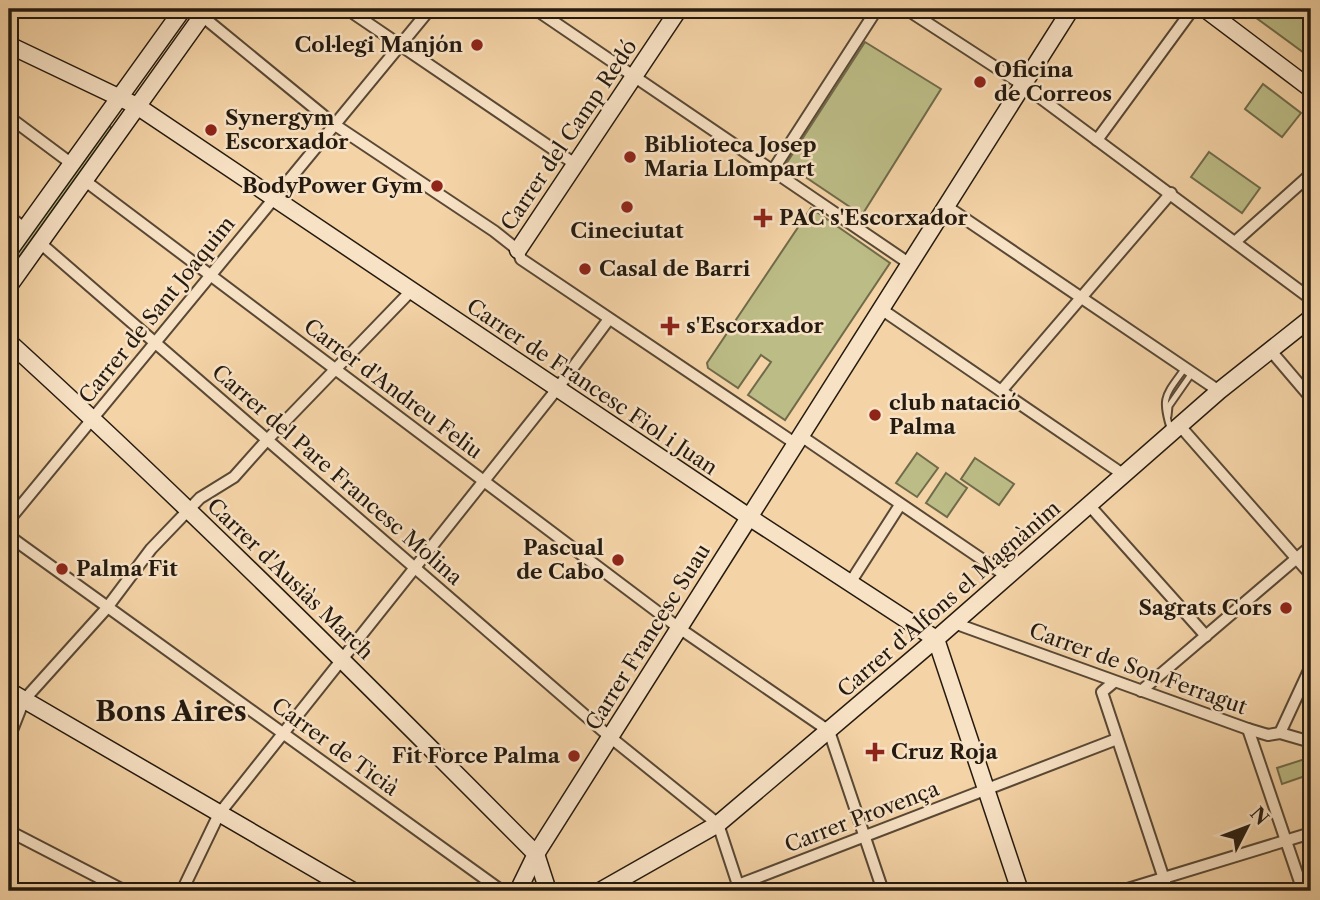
<svg xmlns="http://www.w3.org/2000/svg" width="1320" height="900" font-family="'Libre Caslon Text',serif">
<style>
.green{fill:#bcbc86;stroke:#706b4a;stroke-width:2}
.lines{fill:none;stroke-linecap:round;stroke-linejoin:round}
.lane-casing{stroke:#584835;stroke-width:9}
.street-casing{stroke:#584835;stroke-width:14}
.secondary-casing{stroke:#241a0f;stroke-width:19}
.lane{stroke:#f8e2c5;stroke-width:5}
.street{stroke:#f8e2c5;stroke-width:10}
.secondary{stroke:#f8e2c5;stroke-width:16}
.poi-dot{fill:#8f2418;stroke:#f8e2c5;stroke-width:2.5}
.labels{text-anchor:middle;stroke-width:5;stroke-linejoin:round;paint-order:stroke}
.poi-label{font-size:21px;font-weight:bold;fill:#241a0f;stroke:#f8e2c5;text-anchor:start}
.street-label{font-size:21px;fill:#241a0f;stroke:#f8e2c5}
.district-label{font-size:28px;font-weight:bold;fill:#241a0f;stroke:#f8e2c5}
</style>
<rect width="100%" height="100%" fill="#f4d3a6"/>
<filter id="stains"><feTurbulence type="fractalNoise" baseFrequency=".00286" numOctaves="4"/><feColorMatrix values="0 0 0 0 .2 0 0 0 0 .09 0 0 0 0 .02 0 0 0 .5 -.17"/></filter>
<radialGradient id="worn" r=".72"><stop offset=".6" stop-color="#630" stop-opacity="0"/><stop offset="1" stop-color="#630" stop-opacity=".3"/></radialGradient>
<g class="green">
<polygon points="1244,9 1311,9 1311,58"/>
<polygon points="865,42 941,89 862,215 786,164"/>
<polygon points="1263,84 1301,113 1282,137 1245,109"/>
<polygon points="106,124 112,128 9,271 9,260"/>
<polygon points="1209,152 1260,188 1242,213 1191,177"/>
<polygon points="811,208 890,263 785,420 748,395 771,362 761,355 738,388 708,368 707,363"/>
<polygon points="917,453 938,468 917,497 896,483"/>
<polygon points="975,458 1014,484 999,505 961,479"/>
<polygon points="946,473 967,488 947,517 926,503"/>
<polygon points="1308,758 1311,774 1282,784 1277,768"/>
</g>
<g class="lines">
<defs>
<g id="lane">
<polyline points="1168,416 1169,406 1192,373"/>
<path d="M1171,431C1160,397 1165,396 1185,368"/>
</g>
<g id="street">
<polyline points="347,9 575,164"/>
<polyline points="535,9 910,264"/>
<polyline points="906,9 1023,85 1311,299"/>
<polyline points="9,13 11,9"/>
<polyline points="202,16 335,125 494,231 518,250 521,259 796,444"/>
<polyline points="9,117 72,164"/>
<polyline points="1097,140 1193,9"/>
<polyline points="773,170 877,9"/>
<polyline points="84,180 679,628 829,731 883,891"/>
<polyline points="946,206 1219,391"/>
<polyline points="9,217 25,228"/>
<polyline points="1236,241 1311,174"/>
<polyline points="39,242 610,737 718,824 740,891"/>
<polyline points="881,309 1124,475"/>
<polyline points="1271,351 1311,398"/>
<polyline points="1001,391 1171,193"/>
<polyline points="1180,426 1311,575"/>
<polyline points="801,436 1008,577"/>
<polyline points="1089,505 1206,636"/>
<polyline points="9,520 430,9"/>
<polyline points="9,536 502,891"/>
<polyline points="850,583 900,505"/>
<polyline points="954,623 1248,729 1268,735 1280,733 1311,742"/>
<polyline points="1114,682 1102,692 1168,891"/>
<polyline points="1141,691 1311,546"/>
<polyline points="1248,729 1303,891"/>
<polyline points="1280,733 1311,666"/>
<polyline points="9,738 24,700 106,609 151,549 200,498 234,477 267,440 411,291"/>
<polyline points="9,831 125,891"/>
<polyline points="738,885 1117,739"/>
<polyline points="182,891 219,814 557,389 609,319"/>
<polyline points="1121,891 1311,833"/>
</g>
<g id="secondary">
<polyline points="1205,9 1311,89"/>
<polyline points="9,45 137,106 749,517 936,639 1020,891"/>
<polyline points="518,250 679,9"/>
<polyline points="9,251 183,9"/>
<polyline points="9,286 207,9"/>
<path d="M9,342C190,507 363,680 536,854L548,891"/>
<polyline points="9,691 353,891"/>
<polyline points="518,891 536,854 1071,9"/>
<polyline points="600,891 718,824 936,639 1219,391 1311,318"/>
</g>
</defs>
<use href="#lane" class="lane-casing"/>
<use href="#street" class="street-casing"/>
<use href="#secondary" class="secondary-casing"/>
<use href="#lane" class="lane"/>
<use href="#street" class="street"/>
<use href="#secondary" class="secondary"/>
</g>
<g class="poi-dot">
<circle cx="477" cy="45" r="7"/>
<circle cx="980" cy="82" r="7"/>
<circle cx="211" cy="130" r="7"/>
<circle cx="630" cy="157" r="7"/>
<circle cx="437" cy="186" r="7"/>
<circle cx="627" cy="207" r="7"/>
<path d="M759.5 207.5h7v7h7v7h-7v7h-7v-7h-7v-7h7z"/>
<circle cx="585" cy="269" r="7"/>
<path d="M666.5 315.5h7v7h7v7h-7v7h-7v-7h-7v-7h7z"/>
<circle cx="875" cy="415" r="7"/>
<circle cx="618" cy="560" r="7"/>
<circle cx="62" cy="569" r="7"/>
<circle cx="1286" cy="608" r="7"/>
<path d="M871.5 741.5h7v7h7v7h-7v7h-7v-7h-7v-7h7z"/>
<circle cx="574" cy="756" r="7"/>
</g>
<g class="labels">
<g class="poi-label">
<text x="463" y="52" text-anchor="end">Col·legi Manjón</text>
<text x="994" y="77">Oficina<tspan x="994" dy="24">de Correos</tspan></text>
<text x="225" y="125">Synergym<tspan x="225" dy="24">Escorxador</tspan></text>
<text x="644" y="152">Biblioteca Josep<tspan x="644" dy="24">Maria Llompart</tspan></text>
<text x="423" y="193" text-anchor="end">BodyPower Gym</text>
<text x="779" y="225">PAC s'Escorxador</text>
<text x="627" y="238" text-anchor="middle">Cineciutat</text>
<text x="599" y="276">Casal de Barri</text>
<text x="686" y="333">s'Escorxador</text>
<text x="889" y="410">club natació<tspan x="889" dy="24">Palma</tspan></text>
<text x="604" y="555" text-anchor="end">Pascual<tspan x="604" dy="24">de Cabo</tspan></text>
<text x="76" y="576">Palma Fit</text>
<text x="1272" y="615" text-anchor="end">Sagrats Cors</text>
<text x="891" y="759">Cruz Roja</text>
<text x="560" y="763" text-anchor="end">Fit Force Palma</text>
</g>
<g class="street-label">
<text transform="translate(569 135) rotate(-56)" y="7">Carrer del Camp Redó</text>
<text transform="translate(157 310) rotate(-51)" y="7">Carrer de Sant Joaquim</text>
<text transform="translate(592 387) rotate(34)" y="7">Carrer de Francesc Fiol i Juan</text>
<text transform="translate(393 389) rotate(37)" y="7">Carrer d'Andreu Feliu</text>
<text transform="translate(337 475) rotate(41)" y="7">Carrer del Pare Francesc Molina</text>
<text transform="translate(290 579) rotate(44)" y="7">Carrer d'Ausiàs March</text>
<text transform="translate(949 599) rotate(-41)" y="7">Carrer d'Alfons el Magnànim</text>
<text transform="translate(648 637) rotate(-58)" y="7">Carrer Francesc Suau</text>
<text transform="translate(1138 669) rotate(20)" y="7">Carrer de Son Ferragut</text>
<text transform="translate(335 747) rotate(36)" y="7">Carrer de Ticià</text>
<text transform="translate(862 817) rotate(-21)" y="7">Carrer Provença</text>
</g>
<g class="district-label">
<text x="171" y="721">Bons Aires</text>
</g>
</g>
<rect width="1320" height="900" fill="none" stroke="#f4d3a6" stroke-width="35"/>
<rect x="10" y="10" width="1299" height="879" fill="none" stroke="#241a0f" stroke-width="3.5"/>
<rect x="18" y="18" width="1285" height="865" fill="none" stroke="#241a0f" stroke-width="2"/>
<g transform="translate(1247 827) rotate(48)" stroke="#f8e2c5" stroke-width="5" paint-order="stroke">
<path d="M0-5L12 26L0 18L-12 26Z" fill="#241a0f"/>
<text y="-10" font-size="19" font-weight="bold" text-anchor="middle" fill="#241a0f">N</text>
</g>
<rect width="100%" height="100%" filter="url(#stains)"/>
<rect width="100%" height="100%" fill="url(#worn)"/>
</svg>
